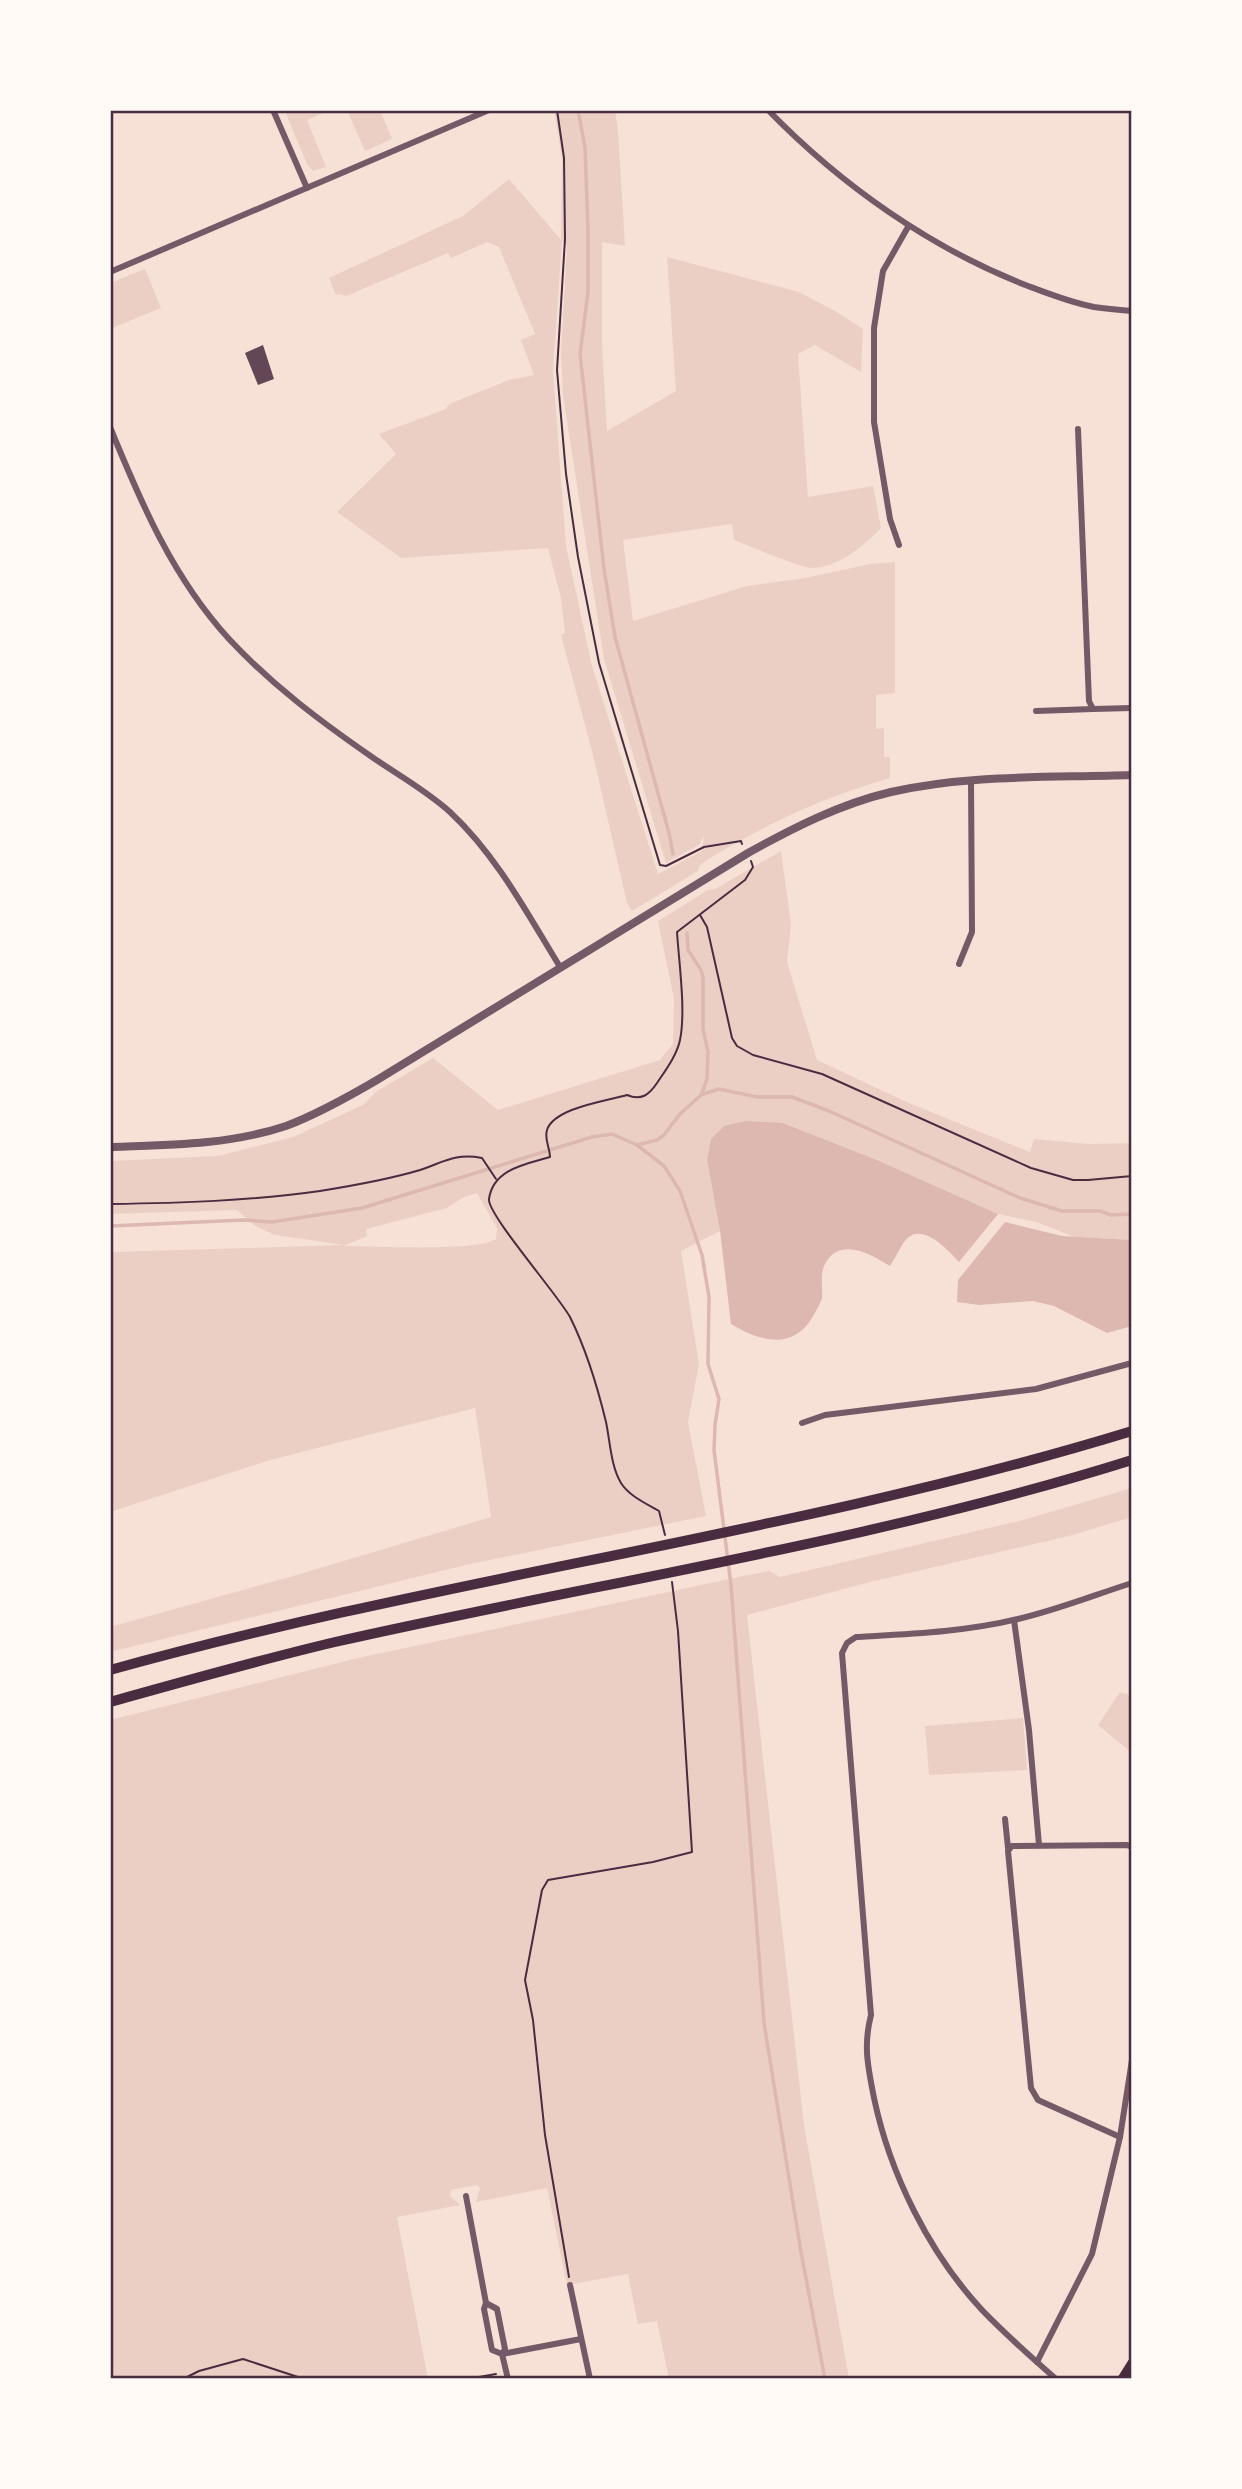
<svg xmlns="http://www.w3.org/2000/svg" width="1242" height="2489" font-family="'Titillium Web',sans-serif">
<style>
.green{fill:#ebcfc5;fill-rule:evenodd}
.water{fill:#dcb8b0}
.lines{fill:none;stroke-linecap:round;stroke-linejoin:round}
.stream{stroke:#dcb8b0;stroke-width:3.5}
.building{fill:#644757}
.path{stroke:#4a2c40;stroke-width:2}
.minor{stroke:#755966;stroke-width:6}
.tertiary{stroke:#755966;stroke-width:8}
.secondary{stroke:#4a2c40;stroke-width:9}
.motorway{stroke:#4a2c40;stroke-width:10}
.neatline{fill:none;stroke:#4a2c40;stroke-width:2.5}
</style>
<rect width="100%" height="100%" fill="#f7e1d7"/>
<g class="green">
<polygon points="331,110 307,120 326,167 313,171 307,164 285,111"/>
<polygon points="347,110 380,110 392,139 365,151"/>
<path d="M554,110H615L618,131L625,246L602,242V343L607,431L676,391L667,257L799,292L835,311L863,329L861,372L815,345L798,354L808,497L873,486L881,528C863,546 839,568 811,568C799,567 749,546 734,540L732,524L623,540L633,621L747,586L805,578L870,564L895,562V693L876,695V729L884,728V757H890V778C819,799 770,822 707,860L700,865L698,871L632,911L627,903L593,755L561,635L565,633L561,598L548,548L401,558L337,512L396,454L379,434L446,409L449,404L509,380L534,375L521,340L535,334L499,247L487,242L451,258L448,253L346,296L339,294L336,295L329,278L463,216L509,179L561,240L562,158ZM562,241L567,246L561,352L563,396L604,659L666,863L699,845L704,836L702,851L658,874L592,666L566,546L553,370Z"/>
<polygon points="145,269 161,308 110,329 110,283"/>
<path d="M781,851L791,924L787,962L817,1060L909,1103L1030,1152L1034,1139L1089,1144L1132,1143V1240L1075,1237L1036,1222L998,1214L877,1160L783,1123L707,1160L720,1231L681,1251L699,1364L688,1422L706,1516L470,1564L110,1652V1627L300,1574L491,1517L475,1408L270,1460L110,1512V1252L344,1245L275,1235L255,1226L237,1210L110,1214V1161L218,1156L293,1137L363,1105L377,1091L433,1058L498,1110L660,1060L673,1044L674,999L658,921L708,890L715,889ZM477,1193L497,1228L496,1239C477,1252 372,1246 344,1246L367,1236L366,1229L447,1208L464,1197Z"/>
<polygon points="1132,1488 1132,1517 1069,1536 870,1582 747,1615 804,2125 849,2379 669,2379 657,2321 638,2324 628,2274 567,2285 547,2188 476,2202 480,2188 477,2185 451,2190 450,2196 460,2205 397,2217 428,2379 110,2379 110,1720 358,1658 743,1576 769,1571 780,1577 1023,1520"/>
<polygon points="1120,1692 1132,1696 1132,1753 1098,1725"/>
<polygon points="1023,1718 1027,1770 929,1775 925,1726"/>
</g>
<g class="water">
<path d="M746,1121L783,1123L877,1160L998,1214L959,1262C948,1250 920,1219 904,1242C899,1250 895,1258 890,1266C871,1254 838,1235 824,1266C820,1275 823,1289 822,1298C820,1305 815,1312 812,1318C792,1351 759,1341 731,1324L720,1231L707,1160L711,1139L724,1126Z"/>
<polygon points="1005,1222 1062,1236 1132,1240 1132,1326 1107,1333 1054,1306 1033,1301 979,1305 957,1302 958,1280"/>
</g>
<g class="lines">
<g class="stream">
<polyline points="578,110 585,147 588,230 588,292 580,354 604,569 615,637 669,833 673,854"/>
<polyline points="687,933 688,950 701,970 703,978 703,1029 708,1052 707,1079 702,1093"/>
<polyline points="637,1145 664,1166 680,1191 702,1255 709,1297 708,1364 719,1399 715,1425 714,1450 731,1585 764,2023 801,2252 825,2379"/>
<polyline points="110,1226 244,1220 272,1222 362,1208 592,1137 612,1134 637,1145 657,1140 664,1135 680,1114 701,1095 719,1089 757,1097 792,1097 829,1111 1020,1198 1062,1211 1100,1211 1111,1215 1132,1214"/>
</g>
</g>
<polygon class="building" points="263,345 274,379 258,385 245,353"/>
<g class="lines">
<g class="path">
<polyline points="557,110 564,158 565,239 557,370 566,474 578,557 599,663 660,865 666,866 704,847 741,841 742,844"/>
<polyline points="700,915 707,927 732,1038 737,1046 753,1055 822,1074 1031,1168 1073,1180 1088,1180 1132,1176"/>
<path d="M110,1204C180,1203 250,1201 320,1191C351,1186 390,1179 420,1170C444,1162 455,1153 482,1158L496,1179"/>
<path d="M665,1535L659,1511C647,1504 629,1496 621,1483C611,1467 610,1441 606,1422C598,1389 585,1347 570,1317C558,1295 487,1214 489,1199C493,1169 526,1164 550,1157C550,1148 544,1139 547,1130C554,1108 606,1101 627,1095C641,1101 649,1095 657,1083C665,1071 677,1055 680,1040C686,1011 679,963 677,932L745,880L753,867L751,861"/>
<polyline points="569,2277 545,2135 533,2020 525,1980 542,1890 548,1880 653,1862 692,1852 678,1631 672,1582"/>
<polyline points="183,2379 199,2371 243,2359 304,2379"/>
<polyline points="467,2379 496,2374"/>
</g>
<g class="minor">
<polyline points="273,110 307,188"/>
<path d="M768,110C841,185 930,248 1028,286C1049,294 1072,303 1094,307C1107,309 1119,310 1132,311"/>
<polyline points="110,272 489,110"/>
<path d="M110,427C141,503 173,578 229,639C272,685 320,721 372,757C398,775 427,791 450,812C497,856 527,913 560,967"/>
<polyline points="1078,429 1089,701 1093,709 1132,708"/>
<polyline points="899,545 890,519 874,422 874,328 883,271 908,227"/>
<polyline points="1036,711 1093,709"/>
<polyline points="959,964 972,932 971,780"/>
<polyline points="802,1423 825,1415 1036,1389 1132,1363"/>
<polyline points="1014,1620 1029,1730 1039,1845"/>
<polyline points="1005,1819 1008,1848"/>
<polyline points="1120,2137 1038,2100 1031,2088 1008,1851 1012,1846 1127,1845 1132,1847"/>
<polyline points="466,2196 486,2303 484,2309 492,2350 502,2354 581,2339"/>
<polyline points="570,2285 590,2379"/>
<polyline points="486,2303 497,2309 505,2349 502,2354 508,2379"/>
<polyline points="1037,2362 1092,2254 1120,2137 1132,2060"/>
<path d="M1056,2379C1031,2357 1005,2334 982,2310C929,2253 890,2174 874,2098C868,2067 863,2046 871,2015L842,1653L847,1643L856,1637C909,1634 965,1632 1018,1619C1057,1610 1094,1595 1132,1583"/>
</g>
<path class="tertiary" d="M110,1147C169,1145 229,1145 286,1126C318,1114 348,1097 377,1080L748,853C793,828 840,804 891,792C970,774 1051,778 1132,775"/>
<polyline class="secondary" points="1122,2379 1132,2363"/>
<g class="motorway">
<path d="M110,1670C447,1576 797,1534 1132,1431"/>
<path d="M110,1702C185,1681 259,1660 335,1642C600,1582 871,1542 1132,1460"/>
</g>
</g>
<rect width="1242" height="2489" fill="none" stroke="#fffaf5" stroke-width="224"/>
<rect x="112" y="112" width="1018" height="2265" class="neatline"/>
</svg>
